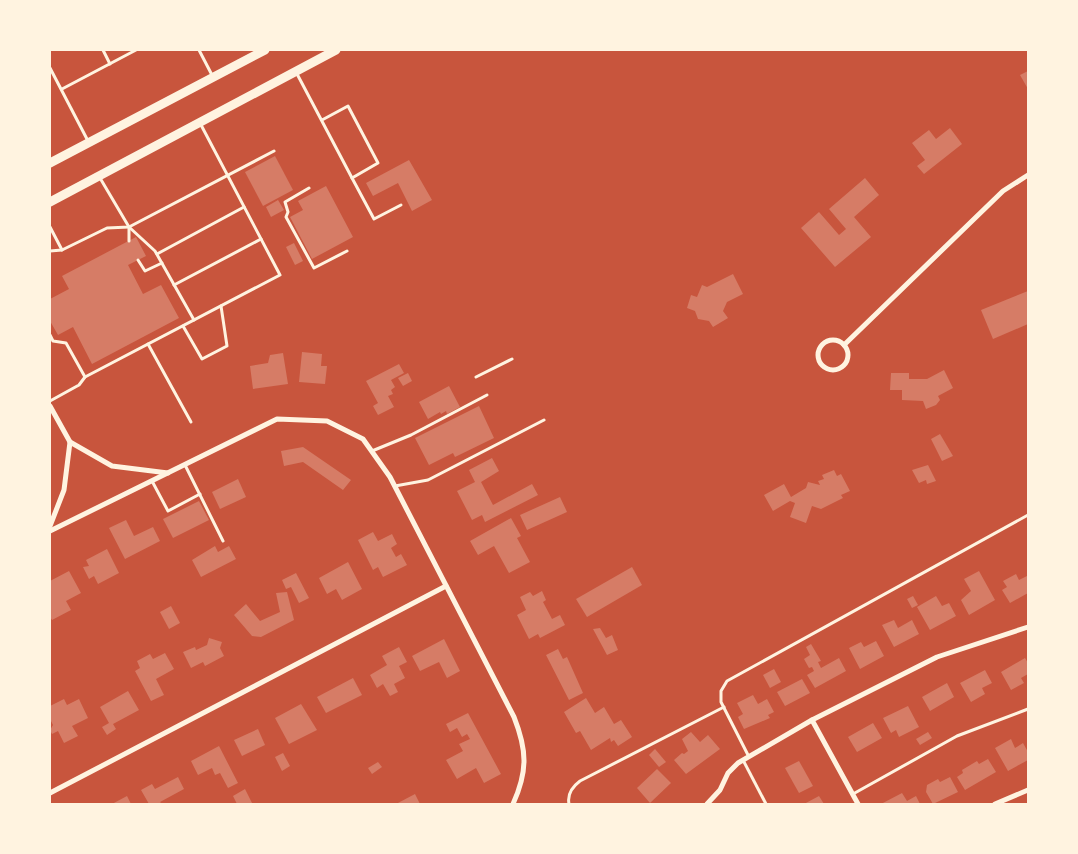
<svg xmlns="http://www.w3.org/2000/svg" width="1078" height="854" font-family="'PT Serif',serif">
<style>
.building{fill:#d67c66}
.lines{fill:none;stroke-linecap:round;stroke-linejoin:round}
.service{stroke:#fff3e0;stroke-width:3}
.minor{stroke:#fff3e0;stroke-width:5}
.primary{stroke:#fff3e0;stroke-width:9}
</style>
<rect width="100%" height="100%" fill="#c8553d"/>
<g class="building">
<polygon points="1028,71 1028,89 1020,75"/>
<polygon points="950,128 962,144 924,174 917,166 925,160 912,143 929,130 936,139"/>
<polygon points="275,156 293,190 263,206 245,172"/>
<polygon points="409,160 432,200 412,211 398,183 373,196 366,183"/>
<polygon points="865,178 879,195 854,217 871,237 835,267 801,228 819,212 839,235 846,229 829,209"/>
<polygon points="326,186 353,237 312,259 290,217 303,210 298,201"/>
<polygon points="278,200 284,210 271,217 266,207"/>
<polygon points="136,237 146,256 128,265 143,294 161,285 179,318 92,364 73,327 58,335 50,321 50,299 69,289 62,276"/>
<polygon points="294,243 303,261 295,265 286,247"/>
<polygon points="733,274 743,294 727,302 723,311 728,318 713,327 709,321 698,319 695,311 687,308 691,295 697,297 702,285 707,287"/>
<polygon points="1028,291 1028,324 993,339 981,310"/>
<polygon points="302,352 322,354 321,366 327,366 325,384 299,382"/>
<polygon points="283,353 288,384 253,389 250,366 268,363 270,355"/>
<polygon points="399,364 404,373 391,380 395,387 391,390 393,394 388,396 394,407 378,415 373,406 378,403 366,381"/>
<polygon points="944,370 953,388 938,396 940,400 936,405 926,409 923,401 902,400 902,390 890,390 891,373 909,373 909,379 927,379"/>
<polygon points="408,373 412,381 403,386 398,378"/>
<polygon points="449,386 460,407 447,414 446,411 441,414 440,412 428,419 419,402"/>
<polygon points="479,406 494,438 455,457 453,453 429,465 415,438"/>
<polygon points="940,434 953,456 942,461 931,439"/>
<polygon points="303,447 351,480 343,490 303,462 284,466 281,451"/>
<polygon points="492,458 499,471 481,482 493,505 532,484 538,495 485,522 482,515 472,520 457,491 475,482 469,470"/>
<polygon points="928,465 936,481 927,484 926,480 919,483 912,470"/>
<polygon points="834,470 837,476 841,474 850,491 841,495 843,498 821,509 812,506 806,523 790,517 795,503 790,501 773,511 764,495 784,484 791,497 806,488 808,482 820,485 818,481 824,479 822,475"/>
<polygon points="238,479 246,497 220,509 212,492"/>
<polygon points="560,497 567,512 527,530 520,515"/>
<polygon points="199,501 209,520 173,538 163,519"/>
<polygon points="511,518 521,536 517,538 530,562 509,573 494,546 478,555 470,541"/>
<polygon points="126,520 134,536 153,527 160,541 125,559 109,528"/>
<polygon points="373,532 378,541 392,534 397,544 391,548 396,557 401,554 407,565 383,577 378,567 373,570 358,540"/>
<polygon points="215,546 218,552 229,546 236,559 201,577 192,560"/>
<polygon points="107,549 119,573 98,584 94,576 89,579 83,567 89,566 86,560"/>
<polygon points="348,562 362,589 342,600 336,589 327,594 319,578"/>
<polygon points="632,567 642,585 587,617 576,599"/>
<polygon points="69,571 81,593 66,601 71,610 52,620 50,617 50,581"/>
<polygon points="979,571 995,600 969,615 961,600 971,591 964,579"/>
<polygon points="296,573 309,598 299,603 291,587 286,589 282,580"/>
<polygon points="1016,574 1019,580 1027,576 1028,593 1010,603 1002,590 1007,587 1003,581"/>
<polygon points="542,591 546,600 543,602 552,619 560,615 565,625 540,638 538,634 529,639 517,615 526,610 520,597 530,592 533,596"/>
<polygon points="287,592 294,620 261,637 252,636 234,615 246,604 260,621 280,612 276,593"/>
<polygon points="913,596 918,605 912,608 907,599"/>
<polygon points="936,596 942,606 949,603 956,616 930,630 917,607"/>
<polygon points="171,606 180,623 169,629 160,612"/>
<polygon points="894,620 898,628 912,620 919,634 894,647 882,625"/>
<polygon points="600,628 606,638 612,635 618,650 607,655 593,629"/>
<polygon points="209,638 222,642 220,648 224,656 205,666 203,662 191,668 183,652 195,647 196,650 207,645"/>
<polygon points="444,639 460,671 447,678 439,662 420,671 412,656"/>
<polygon points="876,641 884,656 860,669 849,648 861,642 864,647"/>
<polygon points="811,644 821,661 818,662 821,668 839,658 846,671 815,688 807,675 814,671 812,667 809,668 804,659 810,655 806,647"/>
<polygon points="399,647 407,662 399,666 405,678 394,684 398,692 390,696 383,684 377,688 370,675 387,665 382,656"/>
<polygon points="558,649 563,659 567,657 583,693 569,700 546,655"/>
<polygon points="165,653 174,669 156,679 164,695 151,701 135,671 140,668 137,661 150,654 153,659"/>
<polygon points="1025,658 1028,663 1028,674 1021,678 1024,683 1011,690 1001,672"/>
<polygon points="774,669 781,682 770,688 763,675"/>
<polygon points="985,670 992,683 982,688 985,694 971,702 960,683"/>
<polygon points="353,678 362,695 326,713 317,697"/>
<polygon points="802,679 810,693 785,706 777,692"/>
<polygon points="947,683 954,697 930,711 922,697"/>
<polygon points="128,691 139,710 113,724 116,729 107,735 102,727 109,723 100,707"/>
<polygon points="753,695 758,704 767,699 774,712 768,715 770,718 744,729 738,717 743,714 737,703"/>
<polygon points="586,698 595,713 604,707 614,724 621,720 632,737 618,746 614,740 611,742 610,738 591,750 580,731 576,733 564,712"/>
<polygon points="64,699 67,705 79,699 88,718 72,726 78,736 64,743 58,731 52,734 50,730 53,725 50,719 50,706"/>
<polygon points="301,704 317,730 289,744 275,718"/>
<polygon points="908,706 919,727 899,737 896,730 891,733 883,718"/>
<polygon points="468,713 501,774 484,783 476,768 457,779 446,760 463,751 459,744 470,739 467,734 462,737 457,728 450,732 446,724"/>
<polygon points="873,723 882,738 857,752 848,737"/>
<polygon points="258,729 265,745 242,756 234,740"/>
<polygon points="691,732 700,742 708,735 720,749 686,774 674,760 682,753 684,754 688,751 682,739"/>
<polygon points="928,732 932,738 920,745 916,739"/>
<polygon points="1011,739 1015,748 1023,743 1028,752 1028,760 1008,771 995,748"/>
<polygon points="219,746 238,783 228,788 220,773 215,775 212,768 198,775 191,761"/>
<polygon points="655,749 666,762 659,767 649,755"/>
<polygon points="283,753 290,766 282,771 275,757"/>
<polygon points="988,759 996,772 965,790 957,777 963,773 962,770 977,761 979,764"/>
<polygon points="799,761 813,786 799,793 785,768"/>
<polygon points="378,762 382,767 372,774 368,768"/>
<polygon points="657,769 671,783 650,803 637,788"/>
<polygon points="178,777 184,789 160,802 162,804 149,804 141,790 152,784 155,789"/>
<polygon points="950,777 958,792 933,804 926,792 927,785 938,779 940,782"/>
<polygon points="245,789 252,803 237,804 233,796"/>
<polygon points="902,793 907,801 916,796 920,804 881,804"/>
<polygon points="415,794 420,804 396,804"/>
<polygon points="127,796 131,804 112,804"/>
<polygon points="819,796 824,804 804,804"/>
</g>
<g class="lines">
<g class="service">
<polyline points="103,50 110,64"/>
<polyline points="199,50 213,77"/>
<polyline points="50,68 88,141"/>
<polyline points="296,72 352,178 378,163 348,106 322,120"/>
<polyline points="62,89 136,50"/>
<polyline points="100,178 129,227 155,251 194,320"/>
<polyline points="352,178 374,219 401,205"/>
<polyline points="309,188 285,202 288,212 286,217 314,268 347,251"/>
<polyline points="50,227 62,250"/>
<polyline points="129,241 129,228"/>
<polyline points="50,251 62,250 107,228 129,227 274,151"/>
<polyline points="157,254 244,207"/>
<polyline points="138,260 145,271 162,263"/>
<polyline points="174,285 261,239"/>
<polyline points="183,326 202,359 227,346 221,306"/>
<polyline points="50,335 53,341 66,343 85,377"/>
<polyline points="148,344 191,422"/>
<polyline points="476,377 512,359"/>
<polyline points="50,401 79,385 85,377 280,275 200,123"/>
<polyline points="372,451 411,435 487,395"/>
<polyline points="185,465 223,541"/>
<polyline points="152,481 168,511 200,494"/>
<polyline points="395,486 428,480 544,420"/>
<polyline points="749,757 721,702 721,691 727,681 1028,515"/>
<polyline points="743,760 766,804"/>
<polyline points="853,794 957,736 1028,709"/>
<path d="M569,804C567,794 572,787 580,781L724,707"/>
</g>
<g class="minor">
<circle cx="833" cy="355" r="15"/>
<polyline points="844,345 1003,191 1028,175"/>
<polyline points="50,406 70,442 64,490 50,526"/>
<polyline points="70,442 112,466 168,473"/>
<path d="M50,531L277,419L327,421L363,439L390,477L514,717C527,750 528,771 513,804"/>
<polyline points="812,720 858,804"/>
<polyline points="50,793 446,586"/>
<polyline points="707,804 720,790 728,773 738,763 812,720 937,657 1028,627"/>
<polyline points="995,804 1028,790"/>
</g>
<g class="primary">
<polyline points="50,163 265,50"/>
<polyline points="50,202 336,50"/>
</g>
</g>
<rect width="1078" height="854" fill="none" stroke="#fff3e0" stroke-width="102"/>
</svg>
